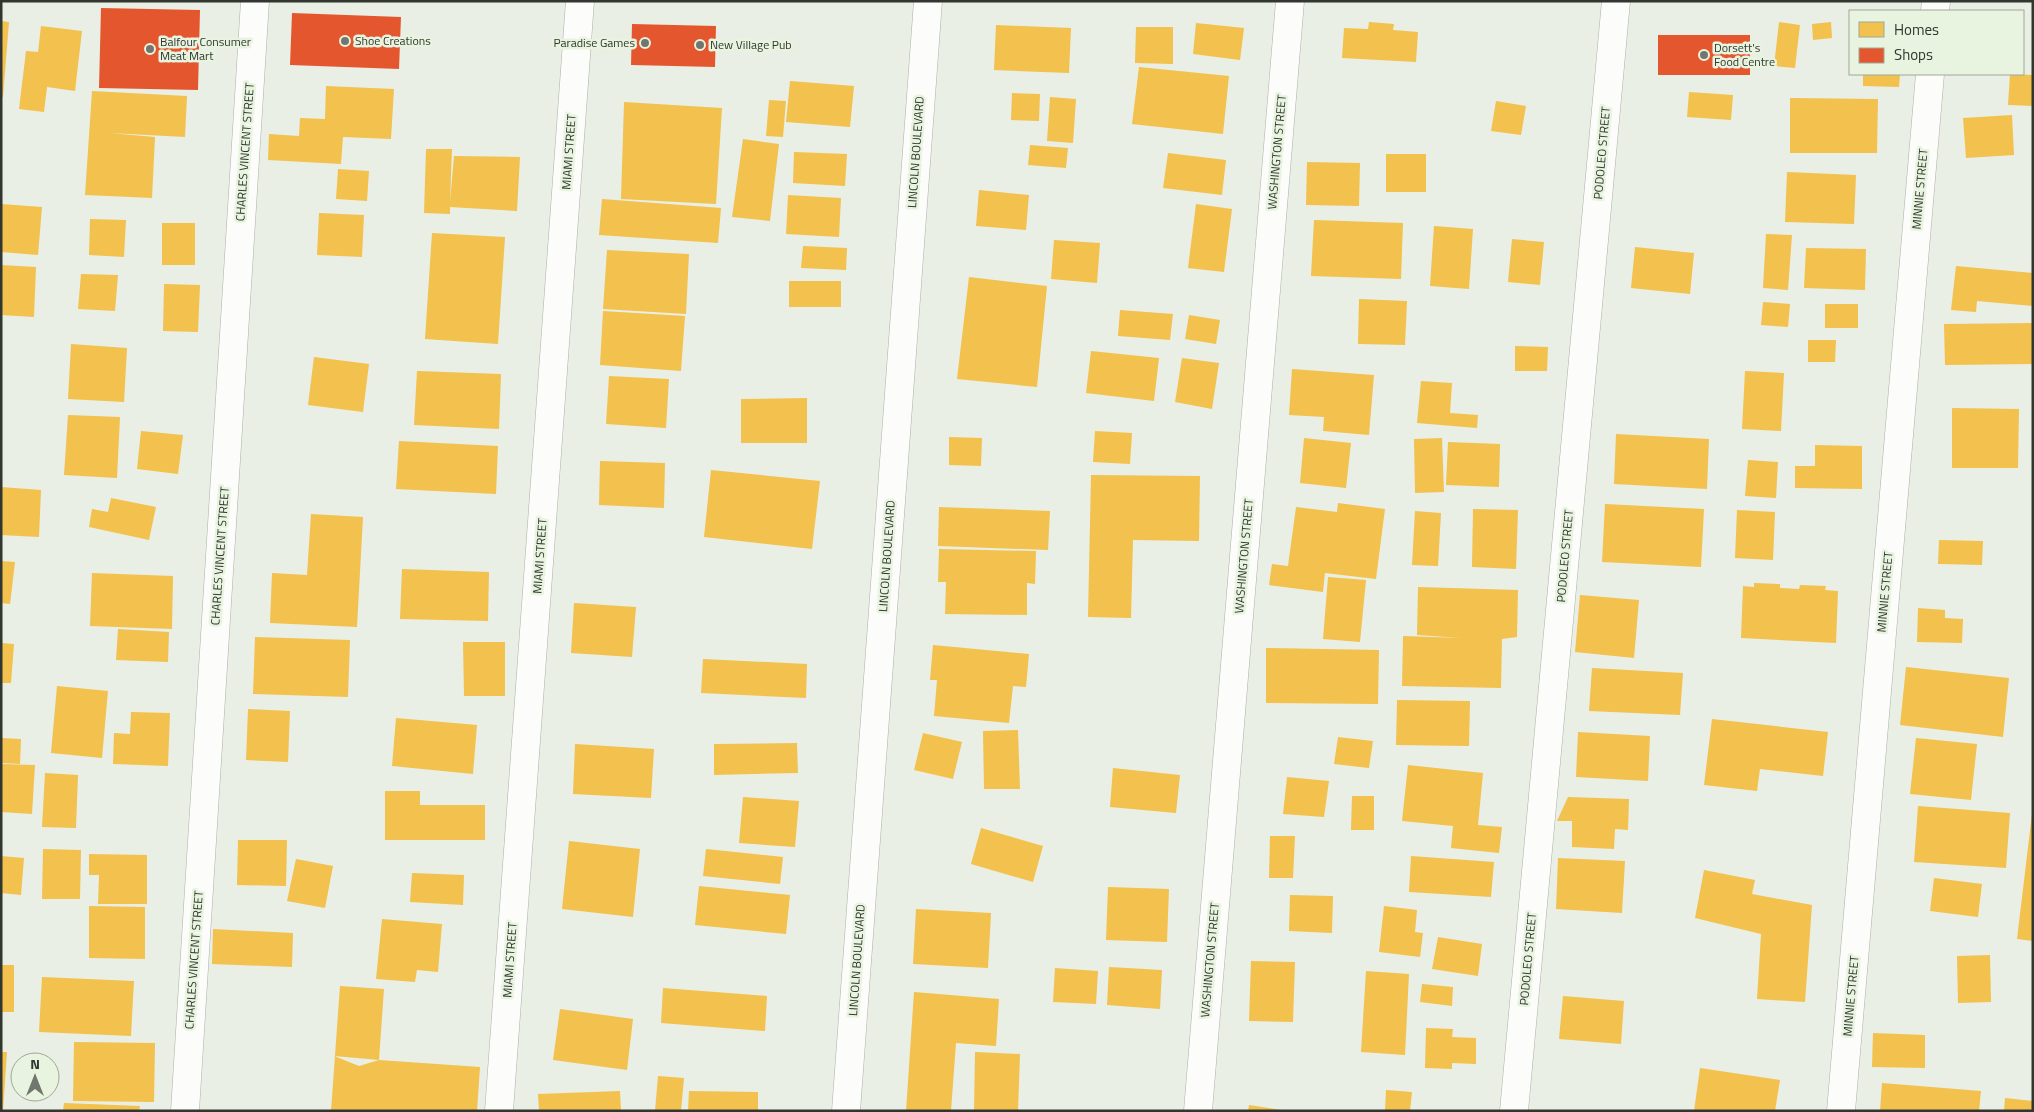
<svg xmlns="http://www.w3.org/2000/svg" width="2034" height="1112" font-family="'Titillium Web',sans-serif">
<style>
.homes{fill:#f2c14e;fill-rule:evenodd}
.shops{fill:#e4572e}
.lines{fill:none;stroke-linecap:round;stroke-linejoin:round}
.minor-casing{stroke:#abb0a7;stroke-width:29}
.minor{stroke:#fcfdfb;stroke-width:28}
.poi-dot{fill:#71776e;stroke:#e8f4df;stroke-width:2}
.labels{text-anchor:middle;stroke-width:5;stroke-linejoin:round;paint-order:stroke}
.poi-label{font-size:12px;fill:#31362e;stroke:#e8f4df;text-anchor:start}
.street-label{font-size:12px;fill:#31362e;stroke:#e8f4df}
</style>
<rect width="100%" height="100%" fill="#e9efe4"/>
<g class="homes">
<polygon points="1,21 9,22 3,97 1,97"/>
<polygon points="1369,22 1394,24 1393,30 1418,32 1416,62 1342,58 1344,28 1368,29"/>
<polygon points="1779,22 1800,25 1795,68 1774,66"/>
<polygon points="1831,22 1832,38 1813,40 1812,24"/>
<polygon points="1196,23 1244,28 1240,60 1193,54"/>
<polygon points="996,25 1071,28 1069,73 994,70"/>
<polygon points="41,26 82,31 75,91 47,87 44,112 19,109 26,51 38,52"/>
<polygon points="1136,27 1173,27 1173,64 1135,63"/>
<polygon points="1139,67 1229,76 1223,134 1132,124"/>
<polygon points="1863,74 1900,74 1899,87 1863,86"/>
<polygon points="2010,74 2033,75 2033,106 2008,105"/>
<polygon points="790,81 854,86 850,127 786,122"/>
<polygon points="326,86 394,89 391,139 343,137 341,164 268,160 269,134 299,136 300,118 325,119"/>
<polygon points="92,91 187,96 185,137 109,133 155,137 152,198 85,195"/>
<polygon points="1689,92 1733,95 1731,120 1687,117"/>
<polygon points="1012,93 1040,94 1039,121 1011,120"/>
<polygon points="1050,97 1076,99 1073,143 1047,141"/>
<polygon points="1790,98 1878,99 1877,153 1790,153"/>
<polygon points="769,100 786,101 783,137 766,136"/>
<polygon points="1496,101 1526,106 1521,135 1491,131"/>
<polygon points="624,102 722,108 716,204 621,199"/>
<polygon points="2012,115 2014,155 1966,158 1963,118"/>
<polygon points="743,139 779,144 770,221 732,217"/>
<polygon points="1030,145 1068,148 1066,168 1028,165"/>
<polygon points="426,149 452,149 450,202 454,156 520,157 517,211 450,207 450,214 424,213"/>
<polygon points="794,152 847,154 845,186 793,183"/>
<polygon points="1168,153 1226,160 1222,195 1163,188"/>
<rect x="1386" y="154" width="40" height="38"/>
<polygon points="1307,162 1360,163 1359,206 1306,205"/>
<polygon points="338,169 369,171 367,201 336,199"/>
<polygon points="1787,172 1856,175 1854,224 1785,222"/>
<polygon points="979,190 1029,195 1026,230 976,226"/>
<polygon points="788,195 841,198 839,237 786,234"/>
<polygon points="602,199 721,208 718,243 599,235"/>
<polygon points="1,204 42,207 38,255 1,252"/>
<polygon points="1196,204 1232,209 1224,272 1188,268"/>
<polygon points="319,213 364,215 362,257 317,255"/>
<polygon points="90,219 126,220 124,257 89,255"/>
<polygon points="1314,220 1403,223 1401,279 1311,276"/>
<rect x="162" y="223" width="33" height="42"/>
<polygon points="1434,226 1473,229 1469,289 1430,286"/>
<polygon points="432,233 505,237 498,344 425,339"/>
<polygon points="1766,234 1792,235 1788,290 1763,288"/>
<polygon points="1512,239 1544,242 1540,285 1508,282"/>
<polygon points="1054,240 1100,243 1097,283 1051,279"/>
<polygon points="803,246 847,248 846,270 801,268"/>
<polygon points="1635,247 1694,253 1690,294 1631,288"/>
<polygon points="1806,248 1866,249 1865,290 1804,288"/>
<polygon points="607,250 689,254 686,314 603,309"/>
<polygon points="1,265 36,267 34,317 1,315"/>
<polygon points="1956,266 2033,273 2033,306 1977,301 1976,312 1951,310"/>
<polygon points="81,274 118,275 115,311 78,309"/>
<polygon points="969,277 1047,286 1037,387 957,379"/>
<rect x="789" y="281" width="52" height="26"/>
<polygon points="164,284 200,285 198,332 163,331"/>
<polygon points="1359,299 1407,301 1405,345 1358,344"/>
<polygon points="1763,302 1790,304 1788,327 1761,325"/>
<rect x="1825" y="304" width="33" height="24"/>
<polygon points="1120,310 1173,314 1170,340 1118,336"/>
<polygon points="603,311 685,316 681,371 600,365"/>
<polygon points="1189,315 1220,320 1216,344 1185,339"/>
<polygon points="2033,323 2033,364 1945,365 1944,324"/>
<polygon points="1808,340 1836,340 1835,362 1808,362"/>
<polygon points="71,344 127,348 124,402 68,399"/>
<polygon points="1515,346 1548,347 1547,371 1515,371"/>
<polygon points="1091,351 1159,358 1154,401 1086,393"/>
<polygon points="314,357 369,364 363,412 308,405"/>
<polygon points="1182,358 1219,363 1212,409 1175,402"/>
<polygon points="1292,369 1374,375 1369,435 1323,431 1324,417 1289,415"/>
<polygon points="417,371 501,374 499,429 414,425"/>
<polygon points="1745,371 1784,373 1781,431 1742,429"/>
<polygon points="609,376 669,379 666,428 606,424"/>
<polygon points="1421,381 1452,383 1450,413 1478,415 1477,428 1417,423"/>
<polygon points="807,398 807,443 741,443 741,399"/>
<polygon points="1952,408 2019,409 2018,468 1952,468"/>
<polygon points="68,415 120,417 117,478 64,475"/>
<polygon points="141,431 183,435 178,474 137,469"/>
<polygon points="1095,431 1132,433 1130,464 1093,462"/>
<polygon points="1616,434 1709,439 1707,489 1614,484"/>
<polygon points="949,437 982,438 981,466 949,465"/>
<polygon points="1304,438 1351,443 1346,488 1300,483"/>
<polygon points="1442,438 1444,492 1415,493 1414,439"/>
<polygon points="399,441 498,446 496,494 396,489"/>
<polygon points="1448,442 1500,444 1499,487 1446,485"/>
<polygon points="1815,445 1862,446 1862,489 1795,488 1795,466 1815,466"/>
<polygon points="1748,460 1778,462 1776,498 1745,496"/>
<polygon points="600,461 665,463 664,508 599,505"/>
<polygon points="711,470 820,481 812,549 704,537"/>
<polygon points="1091,475 1200,476 1199,541 1133,540 1131,618 1088,617"/>
<polygon points="1,487 41,490 39,537 1,535"/>
<polygon points="111,498 156,507 149,540 89,527 92,509 108,512"/>
<polygon points="1338,503 1385,509 1376,579 1325,573 1323,592 1269,585 1272,564 1288,566 1296,507 1337,512"/>
<polygon points="1605,504 1704,509 1701,567 1602,562"/>
<polygon points="939,507 1050,511 1048,550 938,546"/>
<polygon points="1473,509 1518,510 1516,569 1472,567"/>
<polygon points="1737,510 1775,512 1773,560 1735,558"/>
<polygon points="1415,511 1441,513 1438,566 1412,565"/>
<polygon points="311,514 363,517 357,627 270,623 272,573 307,575"/>
<polygon points="1939,540 1983,541 1982,565 1938,564"/>
<polygon points="939,549 1036,551 1035,584 1027,583 1027,615 945,614 946,582 938,582"/>
<polygon points="1,561 15,562 10,604 1,603"/>
<polygon points="402,569 489,572 488,621 400,619"/>
<polygon points="92,573 173,576 172,629 90,626"/>
<polygon points="1328,577 1366,580 1360,642 1323,639"/>
<polygon points="1754,583 1780,584 1780,588 1799,589 1800,585 1826,586 1825,590 1838,591 1836,643 1741,638 1743,586 1754,587"/>
<polygon points="1418,587 1518,590 1517,637 1502,639 1501,688 1402,686 1403,636 1461,638 1417,635"/>
<polygon points="1580,595 1639,600 1634,658 1575,652"/>
<polygon points="574,603 636,607 632,657 571,653"/>
<polygon points="1918,608 1945,610 1945,618 1963,619 1962,643 1917,642"/>
<polygon points="118,629 169,632 168,662 116,660"/>
<polygon points="255,637 350,640 348,697 253,694"/>
<polygon points="463,642 505,642 505,696 464,696"/>
<polygon points="1,643 14,644 11,683 1,683"/>
<polygon points="933,645 1029,654 1026,687 1013,686 1009,723 934,716 937,680 930,680"/>
<polygon points="1266,648 1379,650 1378,704 1266,703"/>
<polygon points="703,659 807,664 806,698 701,693"/>
<polygon points="1906,667 2009,678 2003,737 1900,725"/>
<polygon points="1592,668 1683,673 1680,715 1589,711"/>
<polygon points="57,686 108,691 102,758 51,753"/>
<polygon points="1397,700 1470,701 1469,746 1396,745"/>
<polygon points="248,709 290,711 288,762 246,760"/>
<polygon points="131,712 170,713 168,766 113,764 114,733 130,734"/>
<polygon points="396,718 477,725 473,774 392,766"/>
<polygon points="1712,719 1828,732 1823,776 1760,769 1757,791 1704,785"/>
<polygon points="1018,730 1020,789 984,789 983,731"/>
<polygon points="1578,732 1650,736 1648,781 1576,777"/>
<polygon points="923,733 962,742 953,779 914,770"/>
<polygon points="1338,737 1373,741 1369,768 1334,764"/>
<polygon points="1,738 21,739 20,764 1,763"/>
<polygon points="1916,738 1977,744 1971,800 1910,794"/>
<polygon points="797,743 798,773 714,775 714,744"/>
<polygon points="575,744 654,749 651,798 573,794"/>
<polygon points="1,764 35,765 32,814 1,812"/>
<polygon points="1408,765 1483,773 1478,825 1502,827 1499,853 1451,848 1453,826 1402,821"/>
<polygon points="1113,768 1180,775 1176,813 1110,807"/>
<polygon points="45,773 78,775 76,828 42,827"/>
<polygon points="1287,777 1329,781 1324,817 1283,814"/>
<polygon points="385,791 420,791 420,805 485,805 485,840 385,840"/>
<polygon points="1352,796 1374,796 1374,830 1351,830"/>
<polygon points="743,797 799,801 795,847 739,843"/>
<polygon points="1568,797 1629,799 1628,830 1615,829 1614,849 1572,847 1572,821 1557,821"/>
<polygon points="1918,806 2010,813 2006,868 1914,862"/>
<polygon points="2032,814 2033,814 2033,941 2017,939"/>
<polygon points="981,828 1043,846 1033,882 971,864"/>
<polygon points="1270,836 1295,836 1293,878 1269,878"/>
<polygon points="238,840 287,840 286,886 237,885"/>
<polygon points="569,841 640,849 633,917 562,909"/>
<polygon points="43,849 81,850 80,899 42,899"/>
<polygon points="706,849 783,857 780,884 703,876"/>
<polygon points="89,854 147,855 147,904 98,904 99,875 89,875"/>
<polygon points="1,856 24,858 21,895 1,893"/>
<polygon points="1411,856 1494,862 1491,897 1409,892"/>
<polygon points="1558,858 1625,861 1622,913 1556,909"/>
<polygon points="296,859 333,866 325,908 287,901"/>
<polygon points="1704,870 1755,880 1752,894 1812,905 1805,1002 1757,999 1761,934 1695,918"/>
<polygon points="412,873 464,875 463,905 410,902"/>
<polygon points="1934,878 1982,884 1978,917 1930,911"/>
<polygon points="699,886 790,895 786,934 695,925"/>
<polygon points="1108,887 1169,889 1167,942 1106,940"/>
<polygon points="1290,895 1333,896 1332,933 1289,931"/>
<polygon points="89,906 145,907 145,959 89,958"/>
<polygon points="1384,906 1417,910 1415,932 1423,933 1420,957 1379,952"/>
<polygon points="916,909 991,913 988,968 913,964"/>
<polygon points="382,919 442,924 438,972 417,970 415,982 376,979"/>
<polygon points="213,929 293,933 292,967 212,964"/>
<polygon points="1438,937 1482,944 1478,976 1432,969"/>
<polygon points="1990,955 1991,1002 1958,1003 1957,956"/>
<polygon points="1251,961 1295,962 1293,1022 1249,1021"/>
<rect x="1" y="965" width="13" height="47"/>
<polygon points="1109,967 1162,970 1160,1009 1107,1005"/>
<polygon points="1055,968 1098,971 1096,1004 1053,1002"/>
<polygon points="1366,971 1409,974 1405,1055 1361,1052"/>
<polygon points="42,977 134,981 131,1036 39,1032"/>
<polygon points="1422,984 1453,987 1452,1006 1420,1002"/>
<path d="M340,986L384,989L379,1060L480,1067L477,1111H331ZM334,1056L379,1060L359,1066Z"/>
<polygon points="663,988 767,996 765,1031 661,1023"/>
<polygon points="914,992 999,999 996,1046 956,1043 951,1111 906,1111"/>
<polygon points="1563,996 1624,1001 1621,1044 1559,1039"/>
<polygon points="560,1009 633,1019 627,1070 553,1060"/>
<polygon points="1426,1028 1453,1029 1452,1037 1476,1038 1476,1064 1452,1063 1452,1069 1425,1068"/>
<polygon points="1873,1033 1925,1035 1925,1068 1872,1067"/>
<polygon points="74,1042 155,1043 154,1102 73,1101"/>
<polygon points="1,1052 7,1052 3,1111 1,1111"/>
<polygon points="975,1052 1020,1054 1018,1111 974,1111"/>
<polygon points="1700,1068 1780,1080 1775,1111 1694,1111"/>
<polygon points="658,1076 684,1078 681,1111 655,1111"/>
<polygon points="1882,1083 1981,1091 1979,1111 1880,1111"/>
<polygon points="1386,1090 1412,1092 1410,1111 1385,1111"/>
<polygon points="620,1091 621,1111 539,1111 538,1094"/>
<polygon points="689,1091 758,1092 758,1111 688,1111"/>
<polygon points="2005,1098 2033,1101 2033,1111 2004,1111"/>
<polygon points="64,1103 140,1106 139,1111 63,1111"/>
<polygon points="1249,1105 1282,1110 1282,1111 1248,1111"/>
</g>
<g class="shops">
<polygon points="101,8 200,10 198,90 99,88"/>
<polygon points="292,13 401,17 399,69 290,65"/>
<polygon points="632,24 716,26 715,67 631,65"/>
<rect x="1658" y="35" width="92" height="40"/>
</g>
<g class="lines">
<defs>
<g id="minor">
<polyline points="1935,11 1936,1"/>
<polyline points="185,1111 255,1"/>
<polyline points="499,1111 580,1"/>
<polyline points="846,1111 928,1"/>
<polyline points="1198,1111 1290,1"/>
<polyline points="1514,1111 1616,1"/>
<polyline points="1841,1111 1930,74"/>
</g>
</defs>
<use href="#minor" class="minor-casing"/>
<use href="#minor" class="minor"/>
</g>
<g class="poi-dot">
<circle cx="345" cy="41" r="5"/>
<circle cx="645" cy="43" r="5"/>
<circle cx="700" cy="45" r="5"/>
<circle cx="150" cy="49" r="5"/>
<circle cx="1704" cy="55" r="5"/>
</g>
<g class="labels">
<g class="poi-label">
<text x="355" y="45">Shoe Creations</text>
<text x="160" y="46">Balfour Consumer<tspan x="160" dy="14">Meat Mart</tspan></text>
<text x="635" y="47" text-anchor="end">Paradise Games</text>
<text x="710" y="49">New Village Pub</text>
<text x="1714" y="52">Dorsett's<tspan x="1714" dy="14">Food Centre</tspan></text>
</g>
<g class="street-label">
<text transform="translate(245 152) rotate(-86)" y="4">CHARLES VINCENT STREET</text>
<text transform="translate(569 152) rotate(-86)" y="4">MIAMI STREET</text>
<text transform="translate(916 152) rotate(-86)" y="4">LINCOLN BOULEVARD</text>
<text transform="translate(1277 152) rotate(-85)" y="4">WASHINGTON STREET</text>
<text transform="translate(1602 153) rotate(-85)" y="4">PODOLEO STREET</text>
<text transform="translate(1920 189) rotate(-85)" y="4">MINNIE STREET</text>
<text transform="translate(220 556) rotate(-86)" y="4">CHARLES VINCENT STREET</text>
<text transform="translate(540 556) rotate(-86)" y="4">MIAMI STREET</text>
<text transform="translate(887 556) rotate(-86)" y="4">LINCOLN BOULEVARD</text>
<text transform="translate(1244 556) rotate(-85)" y="4">WASHINGTON STREET</text>
<text transform="translate(1565 556) rotate(-85)" y="4">PODOLEO STREET</text>
<text transform="translate(1885 592) rotate(-85)" y="4">MINNIE STREET</text>
<text transform="translate(1528 959) rotate(-85)" y="4">PODOLEO STREET</text>
<text transform="translate(194 960) rotate(-86)" y="4">CHARLES VINCENT STREET</text>
<text transform="translate(510 960) rotate(-86)" y="4">MIAMI STREET</text>
<text transform="translate(857 960) rotate(-86)" y="4">LINCOLN BOULEVARD</text>
<text transform="translate(1210 960) rotate(-85)" y="4">WASHINGTON STREET</text>
<text transform="translate(1851 996) rotate(-85)" y="4">MINNIE STREET</text>
</g>
</g>
<rect width="2034" height="1112" fill="none" stroke="#31362e" stroke-width="5"/>
<rect x="1849" y="10" width="175" height="65" fill="#e8f4df" stroke="#9fa898"/>
<rect x="1859" y="22" width="25" height="15" fill="#f2c14e" stroke="#9fa898"/>
<text x="1894" y="35" font-size="15" fill="#31362e">Homes</text>
<rect x="1859" y="48" width="25" height="15" fill="#e4572e" stroke="#9fa898"/>
<text x="1894" y="60" font-size="15" fill="#31362e">Shops</text>
<g transform="translate(35 1077)"><circle r="24" fill="#e8f4df" stroke="#9fa898"/>
<path d="M0-4L9 19L0 12L-9 19Z" fill="#71776e"/>
<text y="-8" font-size="14" font-weight="bold" text-anchor="middle" fill="#31362e">N</text>
</g>
</svg>
